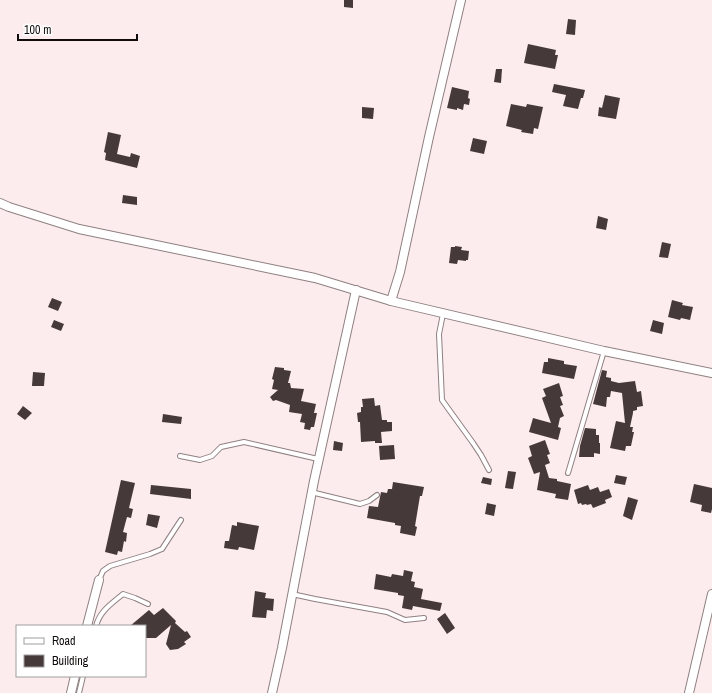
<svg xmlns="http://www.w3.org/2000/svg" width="712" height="693" font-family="'Archivo Narrow',sans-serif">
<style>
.building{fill:#46393a}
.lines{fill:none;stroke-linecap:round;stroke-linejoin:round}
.service-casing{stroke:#8f8081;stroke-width:6}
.minor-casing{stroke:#8f8081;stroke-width:10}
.service{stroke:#fff;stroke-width:4}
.minor{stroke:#fff;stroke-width:8}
</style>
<rect width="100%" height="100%" fill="#fdeced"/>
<g class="building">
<polygon points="344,0 353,0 353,8 344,7"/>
<polygon points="568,19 576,20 575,35 566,34"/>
<polygon points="528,44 556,50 555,55 558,55 555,69 524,63"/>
<polygon points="496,69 502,69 501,83 494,82"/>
<polygon points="554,84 585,90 583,98 581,98 578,109 563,106 566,95 552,92"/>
<polygon points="452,87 469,91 468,98 470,99 469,105 464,104 463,110 457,108 457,110 447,108"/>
<polygon points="605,95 620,98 616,119 598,116 599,107 602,108"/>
<polygon points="511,104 526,107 527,104 543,107 538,129 534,128 533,134 521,132 522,130 506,126"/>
<polygon points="362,107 374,108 373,119 362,118"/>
<polygon points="108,132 121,135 117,154 130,157 131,153 140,156 137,168 105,160 106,153 104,152"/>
<polygon points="473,138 487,141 484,154 470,151"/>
<polygon points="123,195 137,197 137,205 122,203"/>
<polygon points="598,216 608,219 606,230 596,228"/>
<polygon points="662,242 671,244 668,258 659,257"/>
<polygon points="455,246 462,247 461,250 469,251 468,260 466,260 466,261 458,260 457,264 449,263 451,247 455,247"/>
<polygon points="52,298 62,302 58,311 48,307"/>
<polygon points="672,300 683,303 682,305 693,307 690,320 681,318 680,320 668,317"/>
<polygon points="54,320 64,324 61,331 51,327"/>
<polygon points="653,320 664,323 662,334 650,331"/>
<polygon points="548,358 564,361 564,364 577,366 574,379 542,373 544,362 548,362"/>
<polygon points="275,367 284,368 284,370 291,371 288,383 290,383 291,388 304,389 301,401 316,404 314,413 317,413 314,427 311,427 310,430 304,429 305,423 300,422 302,414 289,412 290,405 276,400 273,401 270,397 278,390 272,389 274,380 272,379"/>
<polygon points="602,370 607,371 606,377 611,378 611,381 619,383 635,381 637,392 641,391 643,406 637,407 637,410 633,411 633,413 630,427 633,427 632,432 634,432 631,446 626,446 625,451 610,448 616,421 625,423 622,393 611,391 610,397 607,397 606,407 593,404"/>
<polygon points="33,372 45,373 44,386 32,386"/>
<polygon points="559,383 563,396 560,397 563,405 560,406 564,416 560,418 558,427 561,428 558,440 529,432 533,418 551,423 542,398 546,396 543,389"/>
<polygon points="374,398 375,406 380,405 382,420 387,420 387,422 392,422 392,431 381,432 382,443 375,443 375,441 361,442 360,422 358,422 357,413 361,412 361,407 363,407 362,399"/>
<polygon points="23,406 32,413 25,420 17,414"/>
<polygon points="163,414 182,417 181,424 162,422"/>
<polygon points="585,428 596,429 596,435 599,435 599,443 600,443 600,454 594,453 594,457 579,457 580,446"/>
<polygon points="545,440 550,454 547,455 550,463 545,465 549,478 557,479 557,481 571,484 568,500 555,498 556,494 537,490 540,472 534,474 528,458 532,456 529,446"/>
<polygon points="334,441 343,443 342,451 333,450"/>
<polygon points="394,445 395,459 380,460 379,446"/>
<polygon points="508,471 516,472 513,489 505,488"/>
<polygon points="616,475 627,477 625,485 614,483"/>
<polygon points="483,477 492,479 491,485 481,483"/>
<polygon points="121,480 135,483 129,508 133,509 131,518 127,517 123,532 127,533 126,542 124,541 122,552 118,551 117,555 105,552"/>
<polygon points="393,482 424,487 422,496 420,496 415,526 417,527 415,536 400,533 401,526 395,525 395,523 367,518 369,506 378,507 381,492 387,493 388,489 392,489"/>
<polygon points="694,484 712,488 712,509 711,513 701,511 702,505 690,502"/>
<polygon points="151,485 191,489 191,499 150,494"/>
<polygon points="588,485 590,490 598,487 600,492 609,489 612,497 605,500 606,503 593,508 591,504 587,505 586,504 582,505 581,503 578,504 574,490"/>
<polygon points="628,497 638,500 632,520 623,516"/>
<polygon points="487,503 496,505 494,516 485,514"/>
<polygon points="148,514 160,516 157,528 146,525"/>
<polygon points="237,522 259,526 254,550 239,547 238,550 224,548 225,541 229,541 232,525 237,526"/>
<polygon points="404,570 413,572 411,581 415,582 414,587 423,589 421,599 442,603 440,611 413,606 412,610 402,608 404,596 398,595 398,593 374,589 376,574 391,577 392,574 403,576"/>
<polygon points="255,591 266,593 265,598 274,599 273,611 267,610 266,618 252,617"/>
<polygon points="163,608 176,621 175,623 185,632 187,631 191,637 184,642 186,644 178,649 170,650 166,644 171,625 156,638 145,638 145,626 130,626 149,610 154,615"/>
<polygon points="445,613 455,628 447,634 437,619"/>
</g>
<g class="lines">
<defs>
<g id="service">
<polyline points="443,314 439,334 442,400 473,443 481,455 489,470"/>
<polyline points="180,456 200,460 212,456 221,447 244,442 318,459"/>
<polyline points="568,473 604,351"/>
<polyline points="311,492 360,504 369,501 377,495"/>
<polyline points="99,580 103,571 110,566 150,554 162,549 177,526 181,520"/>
<polyline points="292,594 315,599 387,612 405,620 424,618"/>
<path d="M96,626C100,611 111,604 123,594L135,598L148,604"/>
<polyline points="79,693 83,676"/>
</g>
<g id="minor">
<polyline points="0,203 9,207 79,229 315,278 391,301 604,351 712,373"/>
<polyline points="391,301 400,272 429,137 461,0"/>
<polyline points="87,626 99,580"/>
<polyline points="71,693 75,676"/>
<polyline points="272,693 282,648 314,481 356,290"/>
<polyline points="689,693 712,594"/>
</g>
</defs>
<use href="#service" class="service-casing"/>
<use href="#minor" class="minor-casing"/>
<use href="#service" class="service"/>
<use href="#minor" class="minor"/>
</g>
<rect x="16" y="625" width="130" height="52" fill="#ffffff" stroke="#a09e9e"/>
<rect x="24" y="638" width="20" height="6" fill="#ffffff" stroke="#a09e9e"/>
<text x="52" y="645" font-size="12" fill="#110c0c">Road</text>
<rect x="24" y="655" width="20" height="12" fill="#46393a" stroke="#a09e9e"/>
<text x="52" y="665" font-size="12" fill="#110c0c">Building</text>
<path d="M18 34v6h119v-6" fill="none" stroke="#110c0c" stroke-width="2"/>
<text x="24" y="34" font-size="12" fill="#110c0c" stroke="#ffffff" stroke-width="3" paint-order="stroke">100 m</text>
</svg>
